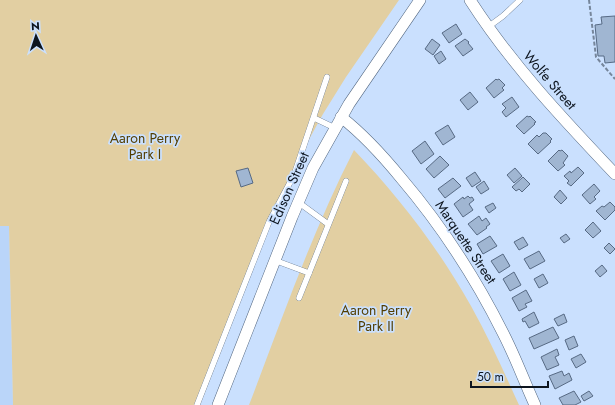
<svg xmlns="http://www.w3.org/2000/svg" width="615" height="405" font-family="Jost,sans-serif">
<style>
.built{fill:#bad5f9}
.green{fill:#e2cfa2}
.building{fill:#a0b6d2;stroke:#576a84}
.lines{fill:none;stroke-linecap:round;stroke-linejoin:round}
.service-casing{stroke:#546882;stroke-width:6}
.minor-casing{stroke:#546882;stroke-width:12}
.path{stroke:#76869b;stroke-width:2;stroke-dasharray:4 2;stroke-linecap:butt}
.service{stroke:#fff;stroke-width:5.5}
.minor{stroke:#fff;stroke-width:11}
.labels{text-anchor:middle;stroke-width:3.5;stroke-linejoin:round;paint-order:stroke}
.street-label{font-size:14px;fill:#0d151f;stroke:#cae0fe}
.park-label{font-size:14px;fill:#523d01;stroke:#cae0fe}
</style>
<rect width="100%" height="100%" fill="#cae0fe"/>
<polygon class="built" points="9,225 13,405 0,405 0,226"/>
<g class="green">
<polygon points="0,0 399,0 346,77 323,114 301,154 274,215 200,405 13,405 9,226 0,226"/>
<path d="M354,150C399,197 439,249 471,306C489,338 504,372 519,405H249C282,319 312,232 354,150Z"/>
</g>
<g class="building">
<polygon points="615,16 615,62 605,63 604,56 598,56 595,25 602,24 601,17"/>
<polygon points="456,24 462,34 449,43 442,33"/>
<polygon points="432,39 440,45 433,55 425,49"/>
<polygon points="465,39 469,42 468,43 473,49 463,56 455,46"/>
<polygon points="441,51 446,59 439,64 434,56"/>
<polygon points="496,79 497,80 499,79 505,85 502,88 504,90 494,98 486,88"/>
<polygon points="470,92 478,102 468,110 460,100"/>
<polygon points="512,97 519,107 506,117 502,112 506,108 502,104"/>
<polygon points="527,116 529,117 530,116 536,122 534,123 535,124 524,134 516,126"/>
<polygon points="448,125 455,137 443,145 435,133"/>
<polygon points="543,133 546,133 552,139 550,141 551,142 538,154 528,144 537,135 539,137"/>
<polygon points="425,141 434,154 421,164 412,151"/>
<polygon points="559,150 560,151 562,150 568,156 563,163 565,165 558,171 548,161"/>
<polygon points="440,156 449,165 434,178 426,169"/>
<polygon points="578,167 584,173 571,186 567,183 569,181 564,176 570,171 571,173"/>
<polygon points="248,168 253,183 241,187 236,171"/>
<polygon points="515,168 522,176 514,183 507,175"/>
<polygon points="475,172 481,181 472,187 466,178"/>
<polygon points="523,177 530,184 522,192 519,189 516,191 512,187"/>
<polygon points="453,178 461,186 445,198 438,189"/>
<polygon points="484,181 489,189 481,194 476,187"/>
<polygon points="594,184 600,191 594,197 596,199 590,204 582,195"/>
<polygon points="560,190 567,198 561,204 554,197"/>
<polygon points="468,196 470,198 472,197 474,200 469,204 473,210 463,217 454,204 463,197 464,199"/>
<polygon points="610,202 615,207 615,210 605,220 596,211 602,206 604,207"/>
<polygon points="493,203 496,208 489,213 485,207"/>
<polygon points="479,216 482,221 486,218 490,224 486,227 487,228 477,235 468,224"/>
<polygon points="593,222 601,231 593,238 585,230"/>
<polygon points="566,234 570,239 564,243 560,238"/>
<polygon points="490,236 497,246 483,254 477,244"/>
<polygon points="523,237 528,245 519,250 514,242"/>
<polygon points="609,243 615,249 610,254 604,248"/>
<polygon points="539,251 545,261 530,269 524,259"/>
<polygon points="503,254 510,266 499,273 491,261"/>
<polygon points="602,265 607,271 600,277 595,271"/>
<polygon points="514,272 521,285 510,291 503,279"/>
<polygon points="543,274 548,283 539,288 534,279"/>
<polygon points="526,290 532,301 525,304 527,307 519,311 512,298"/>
<polygon points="534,312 539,323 529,328 525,321 523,322 522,319"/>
<polygon points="564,314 567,322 558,326 554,319"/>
<polygon points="553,327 559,338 534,349 529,338"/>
<polygon points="574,336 578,346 569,350 565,340"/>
<polygon points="557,349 559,355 555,357 559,365 547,370 541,357"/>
<polygon points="581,354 586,362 576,368 571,359"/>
<polygon points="562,371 564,376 569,373 572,380 555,389 549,376"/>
<polygon points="574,391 581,402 575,405 563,405 559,398"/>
<polygon points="589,391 593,396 584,401 581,396"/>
</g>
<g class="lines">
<defs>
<g id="service">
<polyline points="488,27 503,16 520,0"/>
<polyline points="314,118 335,128"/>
<polyline points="298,202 328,224"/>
<polyline points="274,260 309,273"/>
<polyline points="299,298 346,181"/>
<polyline points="197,405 269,222 294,175 327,77"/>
</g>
<g id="minor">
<path d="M470,0C511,64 563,119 615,174"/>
<path d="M341,117C364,135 383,156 401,178C441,225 475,277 503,333C515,356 524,381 535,405"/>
<polyline points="218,405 292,217 313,168 349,104 420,0"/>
</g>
</defs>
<use href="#service" class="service-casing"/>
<use href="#minor" class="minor-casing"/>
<polyline class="path" points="589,0 596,57 615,79"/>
<use href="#service" class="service"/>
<use href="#minor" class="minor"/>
</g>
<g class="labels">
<g class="street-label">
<text transform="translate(550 80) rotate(49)" y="5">Wolfe Street</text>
<text transform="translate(289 188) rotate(-66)" y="5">Edison Street</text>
<text transform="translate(466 242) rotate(56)" y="5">Marquette Street</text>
</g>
<g class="park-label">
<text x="145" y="143">Aaron Perry<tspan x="145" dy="16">Park I</tspan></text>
<text x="376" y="315">Aaron Perry<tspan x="376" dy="16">Park II</tspan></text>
</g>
</g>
<g transform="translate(36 36) rotate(357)" stroke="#cae0fe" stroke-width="3" paint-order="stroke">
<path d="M0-3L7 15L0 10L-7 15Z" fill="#0d151f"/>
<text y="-6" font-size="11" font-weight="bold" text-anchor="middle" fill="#0d151f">N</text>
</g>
<path d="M471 381v6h77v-6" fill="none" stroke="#0d151f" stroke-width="2"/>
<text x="477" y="381" font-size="12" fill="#0d151f" stroke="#cae0fe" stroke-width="3" paint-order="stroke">50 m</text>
</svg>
